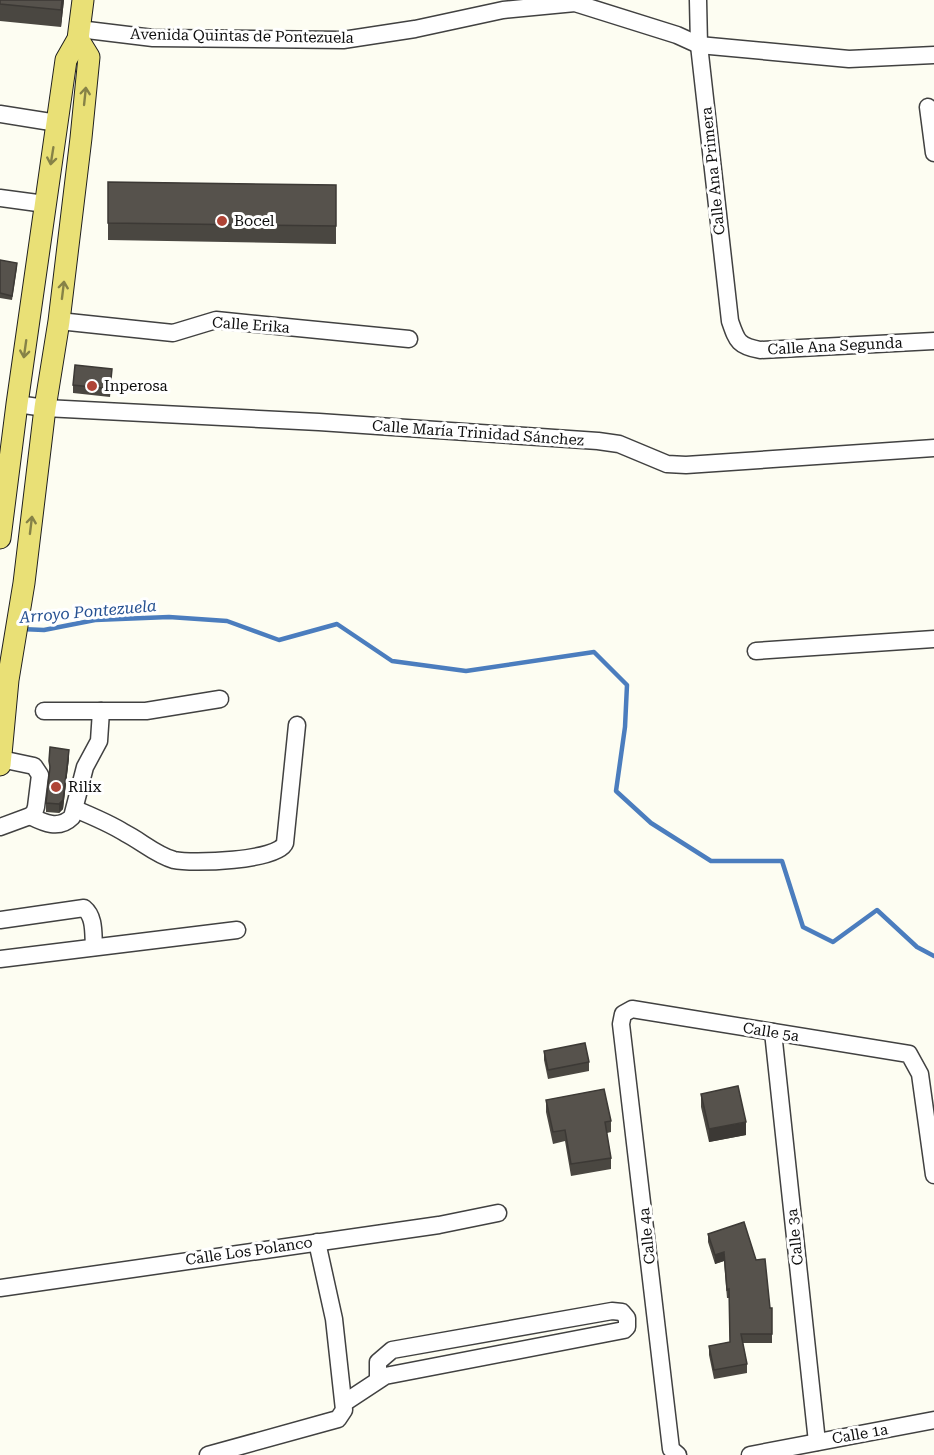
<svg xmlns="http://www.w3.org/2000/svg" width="934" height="1455" font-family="'Roboto Serif',serif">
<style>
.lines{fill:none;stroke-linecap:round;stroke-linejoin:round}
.stream{stroke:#4b7dbe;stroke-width:4.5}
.minor-casing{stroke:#414141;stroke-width:19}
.major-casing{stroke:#1f1f1f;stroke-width:23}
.minor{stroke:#fff;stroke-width:16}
.major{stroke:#e9e076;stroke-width:21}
.wall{fill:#4a4741}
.shaded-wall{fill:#3c3935}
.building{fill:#56524c;stroke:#3c3935;stroke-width:1.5}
.oneway{stroke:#868247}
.poi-dot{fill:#af4436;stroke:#fff;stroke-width:2}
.labels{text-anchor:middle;stroke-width:6;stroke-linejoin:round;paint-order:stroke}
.street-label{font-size:15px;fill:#0e0e0e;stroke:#fff}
.poi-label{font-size:15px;fill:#0e0e0e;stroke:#fff;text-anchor:start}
.water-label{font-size:16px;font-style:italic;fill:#265192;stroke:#fff}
</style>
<rect width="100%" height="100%" fill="#fdfdf2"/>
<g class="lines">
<polyline class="stream" points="21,629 44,630 95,620 169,617 227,621 279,640 337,624 392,661 466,671 594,652 627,685 625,727 616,791 651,823 711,861 782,861 803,927 833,942 877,910 917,947 934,956"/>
<defs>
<g id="minor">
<path d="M698,0L699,45L730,321C737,341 738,346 760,350L934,341"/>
<polyline points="79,29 153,38 343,40 415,29 503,10 575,3 677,35 699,45 849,59 934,55"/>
<polyline points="928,107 934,153"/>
<polyline points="0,114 57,123"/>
<polyline points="0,198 45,204"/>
<polyline points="59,321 173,333 216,320 409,339"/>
<polyline points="17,404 45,408 319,422 598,441 619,444 667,464 686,465 934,448"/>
<polyline points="756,651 934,639"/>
<polyline points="44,711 146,711 220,699"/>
<path d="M75,809C92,816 109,823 125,833C141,841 156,855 174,860C191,864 279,861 285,843L297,725"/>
<path d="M30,816C44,823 59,830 72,817L85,767L99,741L101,711"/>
<polyline points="0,827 30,816 34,813 36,807 40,775 34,766 1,759"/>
<path d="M0,920L84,908C95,917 93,933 94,947"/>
<polyline points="0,959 237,930"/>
<polyline points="773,1032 817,1442"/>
<polyline points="0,1288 439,1225 498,1213"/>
<polyline points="344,1403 385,1376 624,1330 627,1327 627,1318 622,1312 612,1311 392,1350 378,1362 378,1380"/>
<polyline points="208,1455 338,1419 344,1410 334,1319 317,1242"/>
<polyline points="678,1455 671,1449 621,1024 623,1014 632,1009 909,1054 920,1074 934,1175"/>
<polyline points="750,1455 934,1420"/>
</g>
<g id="major">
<polyline points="0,538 17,404 66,60 78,39 83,0"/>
<polyline points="0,765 8,680 24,583 45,408 59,321 81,138 89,57 78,39"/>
</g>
</defs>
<use href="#minor" class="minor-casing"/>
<use href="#major" class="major-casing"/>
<use href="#minor" class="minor"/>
<use href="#major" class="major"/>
</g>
<g class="wall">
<polygon points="0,0 64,0 61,27 0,21"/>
<polygon points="108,182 336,185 336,244 108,240"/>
<polygon points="0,260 17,267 12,300 0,298"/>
<polygon points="112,378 110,397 73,393 73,385"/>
<polygon points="69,758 63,809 59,813 46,812 46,803 50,773 49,761"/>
<polygon points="544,1051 589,1062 589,1071 548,1079 544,1060"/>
<polygon points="701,1094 746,1135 709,1142 701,1107"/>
<polygon points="546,1100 611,1121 611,1132 607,1133 611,1158 611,1169 571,1176 565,1141 553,1144 546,1112"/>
<polygon points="708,1234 770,1308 772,1308 772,1343 743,1343 747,1364 747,1373 714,1379 709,1355 709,1346 730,1342 729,1298 727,1298 724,1261 715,1264 708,1242"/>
</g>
<g class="shaded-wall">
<polygon points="62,0 64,0 61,27 61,10"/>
<polygon points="69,750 69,758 63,809 59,813 59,804"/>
<polygon points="746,1122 746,1135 709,1142 709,1129"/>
<polygon points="724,1252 724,1261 715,1264 715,1255"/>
</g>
<g class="building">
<polygon points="0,0 62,0 61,10 0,4"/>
<polygon points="108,182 336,185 336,226 108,223"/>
<polygon points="0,260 17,263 12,296 0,293"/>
<polygon points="75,365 112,369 110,389 73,385"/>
<polygon points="50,747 69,750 63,800 59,804 46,803 50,767 49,761"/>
<polygon points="585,1043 589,1062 548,1070 544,1051"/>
<polygon points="738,1086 746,1122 709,1129 701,1094"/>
<polygon points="604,1089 611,1121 605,1122 611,1158 571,1164 565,1130 553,1132 546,1100"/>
<polygon points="744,1222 756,1260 765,1259 770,1308 772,1308 772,1334 741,1334 747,1364 714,1370 709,1346 730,1342 729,1289 727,1290 724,1252 715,1255 708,1234"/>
</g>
<defs><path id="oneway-shaft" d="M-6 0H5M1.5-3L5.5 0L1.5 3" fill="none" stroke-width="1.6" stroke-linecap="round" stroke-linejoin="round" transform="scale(1.5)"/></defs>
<g class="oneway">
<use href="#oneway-shaft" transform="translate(85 96) rotate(-84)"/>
<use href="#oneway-shaft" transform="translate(52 156) rotate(99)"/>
<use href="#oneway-shaft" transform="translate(63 290) rotate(-83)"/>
<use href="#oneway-shaft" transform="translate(25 349) rotate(98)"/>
<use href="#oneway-shaft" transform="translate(31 525) rotate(-83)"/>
</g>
<g class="poi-dot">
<circle cx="222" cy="221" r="6"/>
<circle cx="92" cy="386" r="6"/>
<circle cx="56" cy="787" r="6"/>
</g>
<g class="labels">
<g class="street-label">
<text transform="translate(242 36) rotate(1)" y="5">Avenida Quintas de Pontezuela</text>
<text transform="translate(713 171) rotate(-96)" y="5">Calle Ana Primera</text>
<text transform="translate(251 325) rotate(4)" y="5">Calle Erika</text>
<text transform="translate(835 346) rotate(-3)" y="5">Calle Ana Segunda</text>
<text transform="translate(478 433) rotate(4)" y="5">Calle María Trinidad Sánchez</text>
<text transform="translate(771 1032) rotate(9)" y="5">Calle 5a</text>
<text transform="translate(647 1236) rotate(-96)" y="5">Calle 4a</text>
<text transform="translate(795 1237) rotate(-96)" y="5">Calle 3a</text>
<text transform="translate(249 1251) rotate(-8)" y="5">Calle Los Polanco</text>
<text transform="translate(860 1434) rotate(-10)" y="5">Calle 1a</text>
</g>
<g class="poi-label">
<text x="234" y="226">Bocel</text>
<text x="104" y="391">Inperosa</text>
<text x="68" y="792">Rilix</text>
</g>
<g class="water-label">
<text transform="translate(88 611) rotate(-5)" y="6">Arroyo Pontezuela</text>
</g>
</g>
</svg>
